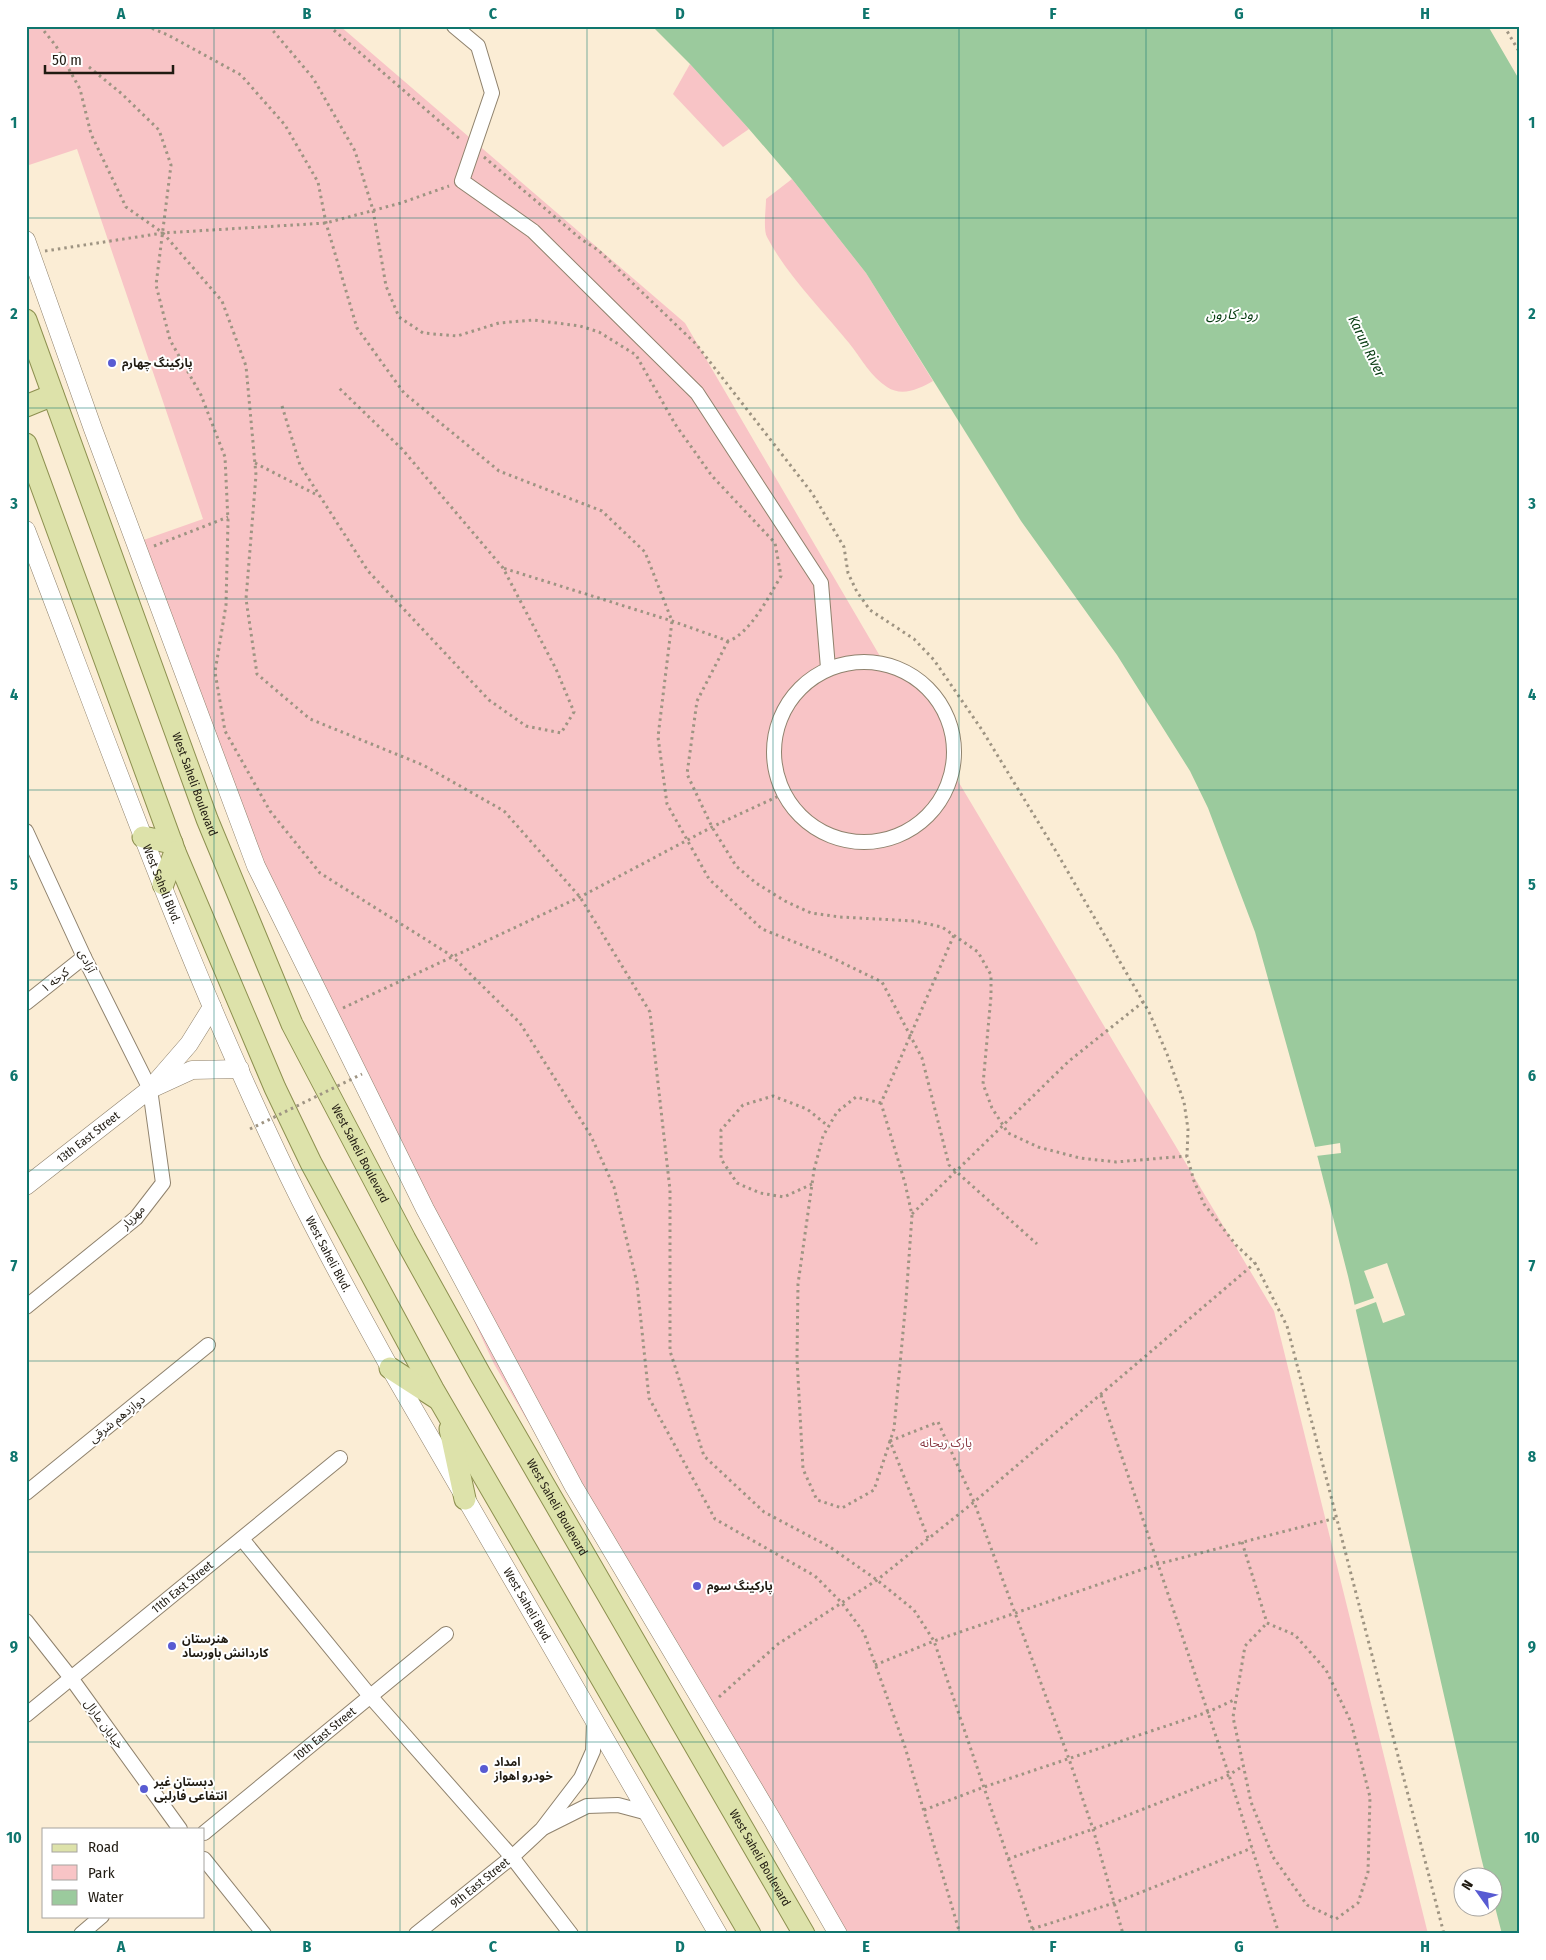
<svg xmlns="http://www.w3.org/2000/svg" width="1546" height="1960" font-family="'Fira Sans Condensed','Noto Sans Arabic',sans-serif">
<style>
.green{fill:#f8c4c6}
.water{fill:#9bca9d}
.pier{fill:#fbedd5}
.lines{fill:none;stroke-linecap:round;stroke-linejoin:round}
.minor-casing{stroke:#8f826d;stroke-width:16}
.tertiary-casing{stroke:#8f826d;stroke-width:19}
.primary-casing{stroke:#8d9050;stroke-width:23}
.path{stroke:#9e9482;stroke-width:3;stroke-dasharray:2.5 4;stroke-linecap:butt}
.minor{stroke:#fff;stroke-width:14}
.tertiary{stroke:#fff;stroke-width:18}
.primary{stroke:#dde2aa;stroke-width:21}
.path-bridge{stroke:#9e9482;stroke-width:3;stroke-dasharray:2.5 4;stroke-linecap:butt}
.grid{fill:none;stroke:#0f766e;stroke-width:1;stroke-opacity:0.55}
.poi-dot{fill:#585bd2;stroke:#fff;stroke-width:2}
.labels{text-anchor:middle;stroke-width:4;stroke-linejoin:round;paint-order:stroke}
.poi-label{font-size:12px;font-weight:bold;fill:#201b12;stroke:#fff;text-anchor:start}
.street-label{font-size:12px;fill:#201b12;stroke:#fff}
.park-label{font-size:12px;fill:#873741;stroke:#fff}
.water-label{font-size:14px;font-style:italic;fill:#063b10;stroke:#fff}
.neatline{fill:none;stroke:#0f766e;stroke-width:2}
.grid-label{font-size:16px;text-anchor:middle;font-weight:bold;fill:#0f766e}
</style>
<rect width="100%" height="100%" fill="#fbedd5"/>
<g class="green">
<polygon points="26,26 340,26 685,323 884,663 955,715 952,771 1274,1311 1428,1934 839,1934 704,1721 494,1364 375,1107 235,814 135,543 203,519 77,149 26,166"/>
<polygon points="690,64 749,129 723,147 673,94"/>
<path d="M792,179L866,273L933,381C919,389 902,397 887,387C871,377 861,358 849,343C823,311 786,274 767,237C763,230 766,208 766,199Z"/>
</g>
<polygon class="water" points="652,26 1488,26 1520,81 1520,1934 1502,1934 1494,1903 1494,1878 1486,1877 1481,1857 1348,1276 1315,1147 1255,932 1208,808 1190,771 1117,655 1021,521 866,273 792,179 749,129 690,64"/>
<g class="pier">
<polygon points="1340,1143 1341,1153 1316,1156 1315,1147"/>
<polygon points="1387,1263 1405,1315 1383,1323 1376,1302 1355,1310 1354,1305 1374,1298 1364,1271"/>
</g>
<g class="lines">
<defs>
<g id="minor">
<polyline points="454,26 478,46 492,93 462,181 533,231 697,393 821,583 828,668"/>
<circle cx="864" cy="752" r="90"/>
<polyline points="26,831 84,957 150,1089 163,1183 136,1218 26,1307"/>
<polyline points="26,1003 84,957"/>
<polyline points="26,1493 208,1345"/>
<polyline points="242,1539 370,1696 512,1857 571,1934"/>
<polyline points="26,1621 71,1678 180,1829"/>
<path id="s1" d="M26,1715L340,1458"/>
<polyline points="545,1827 587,1806 618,1805 648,1813"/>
<path id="s2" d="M204,1833L446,1634"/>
<polyline points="204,1859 264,1934"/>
<polyline points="81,1934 102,1916"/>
<path id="s3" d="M416,1934L512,1857L542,1829L581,1778L593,1751L594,1721"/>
</g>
<g id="tertiary">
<polyline points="26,240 93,429 256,866 425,1209 574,1487 773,1821 838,1934"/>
<path id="s4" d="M26,530C106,738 181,950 277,1152C311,1225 351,1297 390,1368L718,1934"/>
<polyline points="155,1087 192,1070 240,1069"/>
<path id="s5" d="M26,1186L150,1089L189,1044L212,1007"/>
</g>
<g id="primary">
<path id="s6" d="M26,320L207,819L292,1024L405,1239L480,1374L804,1934"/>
<polyline points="26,406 53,395"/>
<polyline points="26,444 175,852 275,1088 311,1163 433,1389 750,1934"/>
<polyline points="143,837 172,843"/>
<polyline points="163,884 175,852"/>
<polyline points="390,1368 438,1399"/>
<polyline points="450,1429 465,1499"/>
</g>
</defs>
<use href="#minor" class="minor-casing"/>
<use href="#tertiary" class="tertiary-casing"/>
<use href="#primary" class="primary-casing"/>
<g class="path">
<polyline points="40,26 56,46 80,89 91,134 126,207 163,233 222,301 246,366 256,475 246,599 257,674 310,719 423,765 504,811 580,897 650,1012 670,1190 670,1351 704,1456 764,1512 830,1547 877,1580 914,1610 934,1641 1034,1934"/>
<polyline points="146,26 168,35 241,75 285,125 318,182 326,223 357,328 404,393 499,471 602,511 645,552 672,621 658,737 667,804 709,879 762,929 822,953 882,982 922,1058 949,1165 1037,1244"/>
<path d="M269,26L313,78L355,151L373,210L386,286L399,317L423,333L457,336L499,323L533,320L580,326L599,332L636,355L675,424L712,476L775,543L781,576C770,595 749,635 728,641L672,621L503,568"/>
<polyline points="329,26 461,140"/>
<polyline points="1504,26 1520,53"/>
<polyline points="89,67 122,94 159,130 171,165 156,285 170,340 201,395 225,457 228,521 226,605 215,672 225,731 270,811 320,873 452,956 520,1023 591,1136 614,1187 637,1283 649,1398 715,1519 815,1576 842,1603 864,1633 905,1747 960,1934"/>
<polyline points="484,157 581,239 598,250 696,344 812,493 844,547 848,573 857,592 870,610 914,639 934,660 982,730 1057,853 1149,1012 1167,1054 1184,1102 1188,1129 1187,1156 1194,1181 1204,1204 1236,1245 1255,1263 1287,1326 1444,1934"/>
<polyline points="45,251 163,233 326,223 401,203 449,186"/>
<polyline points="282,406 300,465 368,571 489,700 526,726 561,733 574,712 556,669 503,568 402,449 338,387"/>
<polyline points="255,463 319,496"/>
<polyline points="154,546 228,517"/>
<polyline points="728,641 697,701 687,774 712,827 736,866 756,883 785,901 811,913 840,917 914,921 942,927 978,952 991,975 991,996 983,1084 992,1108 1008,1133 1038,1147 1080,1158 1116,1162 1187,1156"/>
<polyline points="343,1008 580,897 712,827 783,794"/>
<polyline points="881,1103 856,1097 837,1112 823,1136 814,1170 798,1284 797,1359 803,1469 817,1500 842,1508 874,1490 894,1429 906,1300 912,1215 905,1183 881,1103 954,935"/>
<polyline points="812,1184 784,1197 760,1193 737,1183 721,1159 721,1130 743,1105 773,1096 807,1109 828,1126"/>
<polyline points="912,1214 1069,1061 1143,1002"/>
<polyline points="1101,1395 1229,1775 1279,1934"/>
<polyline points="928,1538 890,1441 938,1422 974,1502 1069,1759 1093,1829 1123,1934"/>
<polyline points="1242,1542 1267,1623"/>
<polygon points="1267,1623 1295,1635 1326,1670 1351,1722 1370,1797 1368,1872 1358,1903 1336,1919 1307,1905 1273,1857 1251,1802 1233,1717 1245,1646"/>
<polyline points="875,1665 934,1641 1158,1564 1336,1518"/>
<polyline points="719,1697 778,1644 877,1580 974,1502 1255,1263"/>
<polyline points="924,1810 984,1787 1208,1712 1236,1699"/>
<polyline points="1008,1859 1093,1829 1229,1775 1243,1766"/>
<polyline points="1032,1929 1114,1903 1252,1848"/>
</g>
<use href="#minor" class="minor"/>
<use href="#tertiary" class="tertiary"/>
<use href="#primary" class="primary"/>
<polyline class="path-bridge" points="250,1129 362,1074"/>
</g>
<path class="grid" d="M214,26V1934M400,26V1934M587,26V1934M773,26V1934M959,26V1934M1146,26V1934M1332,26V1934M26,218H1520M26,408H1520M26,599H1520M26,790H1520M26,980H1520M26,1170H1520M26,1361H1520M26,1552H1520M26,1742H1520"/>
<g class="poi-dot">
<circle cx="112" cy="363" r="5"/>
<circle cx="697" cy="1586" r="5"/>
<circle cx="172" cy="1646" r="5"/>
<circle cx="484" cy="1769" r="5"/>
<circle cx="144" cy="1789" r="5"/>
</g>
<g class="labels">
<g class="poi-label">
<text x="122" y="367">پارکینگ چهارم</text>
<text x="707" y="1590">پارکینگ سوم</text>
<text x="182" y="1643">هنرستان<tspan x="182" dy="14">کاردانش باورساد</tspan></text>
<text x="494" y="1766">امداد<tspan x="494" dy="14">خودرو اهواز</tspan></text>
<text x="154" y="1786">دبستان غیر<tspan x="154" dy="14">انتفاعی فارلبی</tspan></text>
</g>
<g class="street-label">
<text dy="4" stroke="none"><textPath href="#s6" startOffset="494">West Saheli Boulevard</textPath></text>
<text dy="4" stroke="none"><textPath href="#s4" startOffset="379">West Saheli Blvd.</textPath></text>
<text transform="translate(87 961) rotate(64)" y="4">آزادی</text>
<text transform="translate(55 980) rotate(-38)" y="4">کرخه ۱</text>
<text dy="4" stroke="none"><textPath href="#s5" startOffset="79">13th East Street</textPath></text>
<text dy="4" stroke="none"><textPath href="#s6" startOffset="899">West Saheli Boulevard</textPath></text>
<text transform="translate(133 1217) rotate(-45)" y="4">مهزیار</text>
<text dy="4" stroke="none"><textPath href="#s4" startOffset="785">West Saheli Blvd.</textPath></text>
<text transform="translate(117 1419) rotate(-39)" y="4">دوازدهم شرقی</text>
<text dy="4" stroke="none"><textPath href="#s6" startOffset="1304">West Saheli Boulevard</textPath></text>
<text dy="4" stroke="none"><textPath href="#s1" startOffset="202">11th East Street</textPath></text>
<text dy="4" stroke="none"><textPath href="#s4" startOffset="1189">West Saheli Blvd.</textPath></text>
<text transform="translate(104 1724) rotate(54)" y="4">خیابان مارال</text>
<text dy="4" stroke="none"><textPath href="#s2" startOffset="156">10th East Street</textPath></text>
<text dy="4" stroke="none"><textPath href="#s6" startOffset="1709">West Saheli Boulevard</textPath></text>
<text dy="4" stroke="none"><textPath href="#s3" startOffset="82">9th East Street</textPath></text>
</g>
<g class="park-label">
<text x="946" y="1447">پارک ریحانه</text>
</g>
<g class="water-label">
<text x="1232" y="319">رود کارون</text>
<text transform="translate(1367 346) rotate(64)" y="5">Karun River</text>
</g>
</g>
<rect width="1546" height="1960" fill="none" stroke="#ffffff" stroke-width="55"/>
<rect x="42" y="1828" width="162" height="90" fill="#ffffff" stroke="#a6a4a0"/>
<rect x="52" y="1844" width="25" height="8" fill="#dde2aa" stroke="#a6a4a0"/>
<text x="88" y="1852" font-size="15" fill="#201b12">Road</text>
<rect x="52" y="1865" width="25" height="15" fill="#f8c4c6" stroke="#a6a4a0"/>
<text x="88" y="1878" font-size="15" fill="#201b12">Park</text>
<rect x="52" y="1890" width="25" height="15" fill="#9bca9d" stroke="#a6a4a0"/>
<text x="88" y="1902" font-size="15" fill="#201b12">Water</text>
<g transform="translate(1478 1892) rotate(303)"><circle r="24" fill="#ffffff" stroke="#a6a4a0"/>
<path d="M0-4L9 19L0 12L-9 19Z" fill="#585bd2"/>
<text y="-8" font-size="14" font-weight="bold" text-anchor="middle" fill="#201b12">N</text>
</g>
<path d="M45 65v8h128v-8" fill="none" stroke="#201b12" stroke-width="2.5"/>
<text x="52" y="65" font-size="15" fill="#201b12" stroke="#ffffff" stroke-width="4" paint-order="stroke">50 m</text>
<rect x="28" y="28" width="1490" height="1904" class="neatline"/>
<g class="grid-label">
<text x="121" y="19">A</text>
<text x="307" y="19">B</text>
<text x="493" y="19">C</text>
<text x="680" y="19">D</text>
<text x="866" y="19">E</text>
<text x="1053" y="19">F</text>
<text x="1239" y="19">G</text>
<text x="1425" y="19">H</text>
<text x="14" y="128">1</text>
<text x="1532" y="128">1</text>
<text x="14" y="319">2</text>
<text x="1532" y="319">2</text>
<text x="14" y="509">3</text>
<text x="1532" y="509">3</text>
<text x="14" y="700">4</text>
<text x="1532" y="700">4</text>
<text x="14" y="890">5</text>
<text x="1532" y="890">5</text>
<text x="14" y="1081">6</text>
<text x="1532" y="1081">6</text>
<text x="14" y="1271">7</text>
<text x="1532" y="1271">7</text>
<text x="14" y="1462">8</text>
<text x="1532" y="1462">8</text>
<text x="14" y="1652">9</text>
<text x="1532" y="1652">9</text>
<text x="14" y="1843">10</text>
<text x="1532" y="1843">10</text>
<text x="121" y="1952">A</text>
<text x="307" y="1952">B</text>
<text x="493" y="1952">C</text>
<text x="680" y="1952">D</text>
<text x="866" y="1952">E</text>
<text x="1053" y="1952">F</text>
<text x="1239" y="1952">G</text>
<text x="1425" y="1952">H</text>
</g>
</svg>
